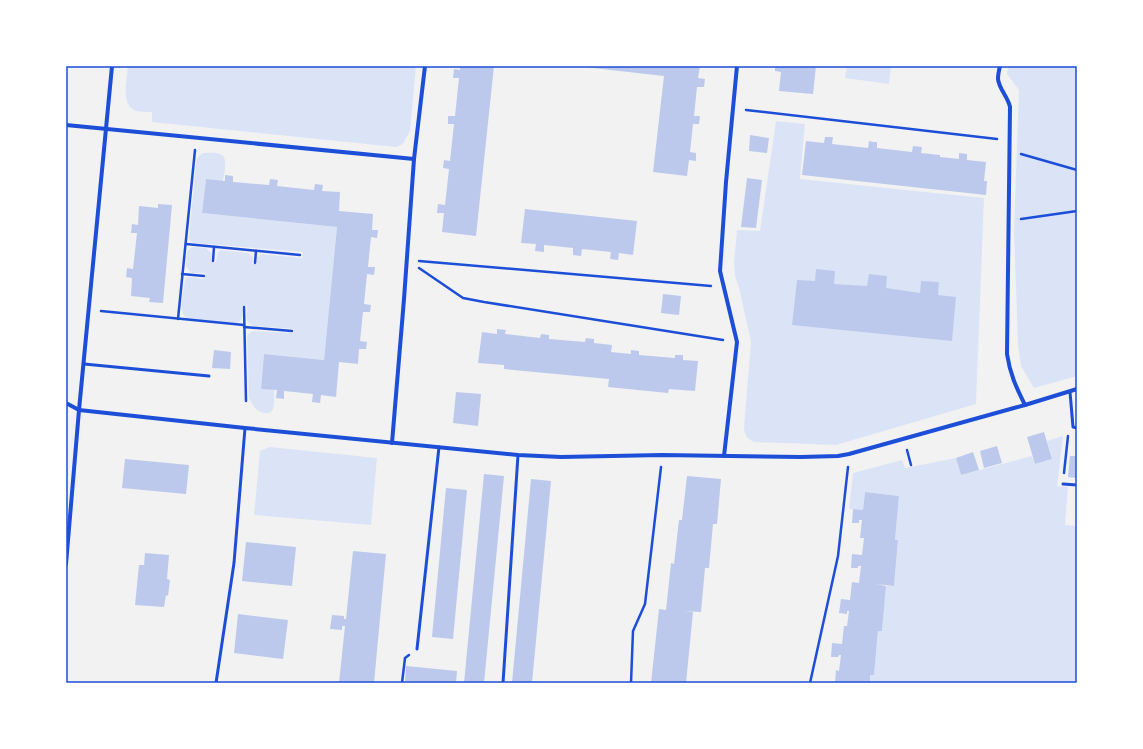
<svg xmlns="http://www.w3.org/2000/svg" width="1143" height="749" font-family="Inter,sans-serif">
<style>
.green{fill:#dbe4f7}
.building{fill:#bdc9ec}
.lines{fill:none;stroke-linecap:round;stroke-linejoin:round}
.path{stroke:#1d4ed8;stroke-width:2.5}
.service{stroke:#1d4ed8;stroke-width:3}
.minor{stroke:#1d4ed8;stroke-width:4}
.neatline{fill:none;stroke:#1d4ed8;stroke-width:1.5}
</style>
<rect width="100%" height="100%" fill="#f2f2f2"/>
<g class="green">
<path d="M128,66H416L410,131L404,142L401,145L396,147L152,122V112C147,112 141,112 136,111C120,105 127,79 128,66Z"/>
<polygon points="847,66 891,66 889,84 845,78"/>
<polygon points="1008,66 1077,66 1077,376 1034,388 1021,366 1018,346 1014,228 1019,90 1007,74"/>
<path d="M776,121L805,124L800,179L984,198L976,404L836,445L755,442C747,440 744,434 744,427L751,342L739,288L735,276L734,262L737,230L760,231Z"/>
<path d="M203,153C208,153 218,152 222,155C228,159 224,175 223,181L206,179L202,213L337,227L324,360L264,354L261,388L274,390C274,396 275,404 273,409C270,417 258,412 254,407C252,404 250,400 249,396L247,337L248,334L253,331L293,333L294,329L253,326C244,322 247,313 247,306H242V318L239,322L236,323L188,319C185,317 183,315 182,311C180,304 184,285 186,278L189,277L204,279L205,273H191L186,266L187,251L192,247L206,248L212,254L211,261L216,262L218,252L221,250L248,253L253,257L252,264H256L257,258L261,254L302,258L303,252L194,243L191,242L189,238L196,164L197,158Z"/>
<polygon points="1063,436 1057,486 1068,487 1065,525 1077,526 1077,683 1012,683 988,682 970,683 870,683 870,675 874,675 878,631 882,631 886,586 894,586 898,541 895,540 899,496 865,492 863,510 849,509 853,473 902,460 905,468 956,458 961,475 1032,456 1035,464 1052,459 1047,441"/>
<polygon points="270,447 377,458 371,525 254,515 260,451"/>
</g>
<g class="building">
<polygon points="460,66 494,66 476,236 442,232 444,213 437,213 438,204 445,205 449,169 443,168 444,160 450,161 454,124 448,124 448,116 455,116 459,78 453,78 454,69 460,70"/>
<polygon points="584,66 700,66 698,78 705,79 704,87 697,87 694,116 700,116 699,124 693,124 690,152 696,153 696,161 689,160 687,176 653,172 664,76 584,67"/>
<polygon points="775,66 816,66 813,94 779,91 781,72 775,71"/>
<polygon points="750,135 769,138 767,153 749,151"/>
<polygon points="825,137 833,137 832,144 868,148 869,141 874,142 877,142 877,148 912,152 913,146 922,147 921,153 940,155 940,157 959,159 959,153 967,154 967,160 986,162 984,181 987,181 986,195 802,175 806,141 824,143"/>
<polygon points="225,175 233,176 233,182 269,185 270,179 278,180 277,186 314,190 315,184 323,185 322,191 340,192 339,211 373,214 372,230 378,230 377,238 371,237 368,267 375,267 374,275 367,274 364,304 371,305 370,312 363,312 360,341 367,342 366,349 359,349 358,364 339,362 336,397 321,395 320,403 312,402 313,394 284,391 284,399 276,398 277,390 261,389 264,354 324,360 337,227 202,213 206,179 225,181"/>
<polygon points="747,178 762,180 756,228 741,227"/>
<polygon points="158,204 172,205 163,303 149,302 150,298 131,296 132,278 126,277 127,268 133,269 137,233 131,233 132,224 138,225 139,206 158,208"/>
<polygon points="525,209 637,221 633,255 619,253 618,260 610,259 611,252 582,249 581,256 573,255 573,248 544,245 544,252 535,251 536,244 521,243"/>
<polygon points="816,269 835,271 834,284 867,286 869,274 887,276 886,288 920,293 921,281 939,282 938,295 956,297 952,341 792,325 797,280 815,281"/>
<polygon points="663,294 681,296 679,315 661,313"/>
<polygon points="497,329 506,330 505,334 540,338 541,334 549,335 549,339 585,342 586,338 594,339 594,343 612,345 611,352 631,354 631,350 639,351 639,355 675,358 675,355 683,355 683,360 698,361 695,391 669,389 668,393 608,387 609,379 504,369 504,365 478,363 482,332 497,334"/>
<polygon points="214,350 231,352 230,369 212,368"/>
<polygon points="456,392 481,394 478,426 453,423"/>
<polygon points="1044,432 1052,459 1035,464 1027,437"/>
<polygon points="997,446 1002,463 984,468 980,451"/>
<polygon points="973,452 979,470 961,475 956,458"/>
<polygon points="1070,456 1077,456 1077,478 1068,477"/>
<polygon points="125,459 189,465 186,494 122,488"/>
<polygon points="484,474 504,476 484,683 464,683"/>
<polygon points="687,476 721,479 717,524 713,524 709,568 705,568 701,612 683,611 693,612 686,683 651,683 659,609 666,610 671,563 674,564 679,520 682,520"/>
<polygon points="531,479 551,481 532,683 512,683"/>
<polygon points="446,488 467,490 453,639 432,637"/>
<polygon points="865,492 899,496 895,540 898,540 894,586 876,584 886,586 882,631 878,631 874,675 870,675 870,683 835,683 836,670 839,671 841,655 839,655 838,657 831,657 832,643 842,644 844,626 847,626 849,611 847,611 847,614 839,613 841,599 850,600 852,582 859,583 861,566 858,566 858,568 851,568 852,554 862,555 864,538 860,538 862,520 859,520 859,523 852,523 853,509 863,510"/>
<polygon points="246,542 296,547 292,586 242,581"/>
<polygon points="353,551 386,554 374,683 339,683 345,626 342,626 342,630 330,629 332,615 344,616 344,619 346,619"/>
<polygon points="145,553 169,555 167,579 170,580 168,596 166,595 164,607 135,605 139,565 144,565"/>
<polygon points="238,614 288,620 283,659 234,653"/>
<polygon points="406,666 457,671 456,683 405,683"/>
</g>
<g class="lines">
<g class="path">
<polyline points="746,110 997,139"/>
<polyline points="1021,154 1077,170"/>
<polyline points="1021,219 1077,211"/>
<polyline points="186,244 300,255"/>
<polyline points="213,261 214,247"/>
<polyline points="419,261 711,286"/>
<polyline points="255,263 256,251"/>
<polyline points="419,268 463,298 484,302 723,340"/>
<polyline points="182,274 204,276"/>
<polyline points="244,307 246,401"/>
<polyline points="101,311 244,325"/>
<polyline points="178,319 195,150"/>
<polyline points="244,327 292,331"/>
<polyline points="907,450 911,465"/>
<polyline points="1064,473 1068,436"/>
<polyline points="402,683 405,658 409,655"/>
<polyline points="631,683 633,631 645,604 661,467"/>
<polyline points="810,683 838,556 848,467"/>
</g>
<g class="service">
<polyline points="84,364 209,376"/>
<polyline points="1070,392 1073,427 1077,428"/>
<polyline points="1063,484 1077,485"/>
<polyline points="417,649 439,447"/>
<polyline points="216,683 234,563 245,428"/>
<polyline points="503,683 518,455"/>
</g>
<g class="minor">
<path d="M1000,66C999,70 998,75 998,79C999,89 1008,97 1010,107L1007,354C1010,374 1016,387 1025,405"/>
<polyline points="66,125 414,159"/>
<polyline points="66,403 79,410 245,428 518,455 561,457 662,455 801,457 838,456 849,454 1025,405 1077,389"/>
<polyline points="392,443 404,299 414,159 425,66"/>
<polyline points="724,456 737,342 720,271 726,182 737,66"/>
<polyline points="66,564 79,410 112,66"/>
</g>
</g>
<rect width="1143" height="749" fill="none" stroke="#ffffff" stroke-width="134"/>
<rect x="67" y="67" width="1009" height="615" class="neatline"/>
</svg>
